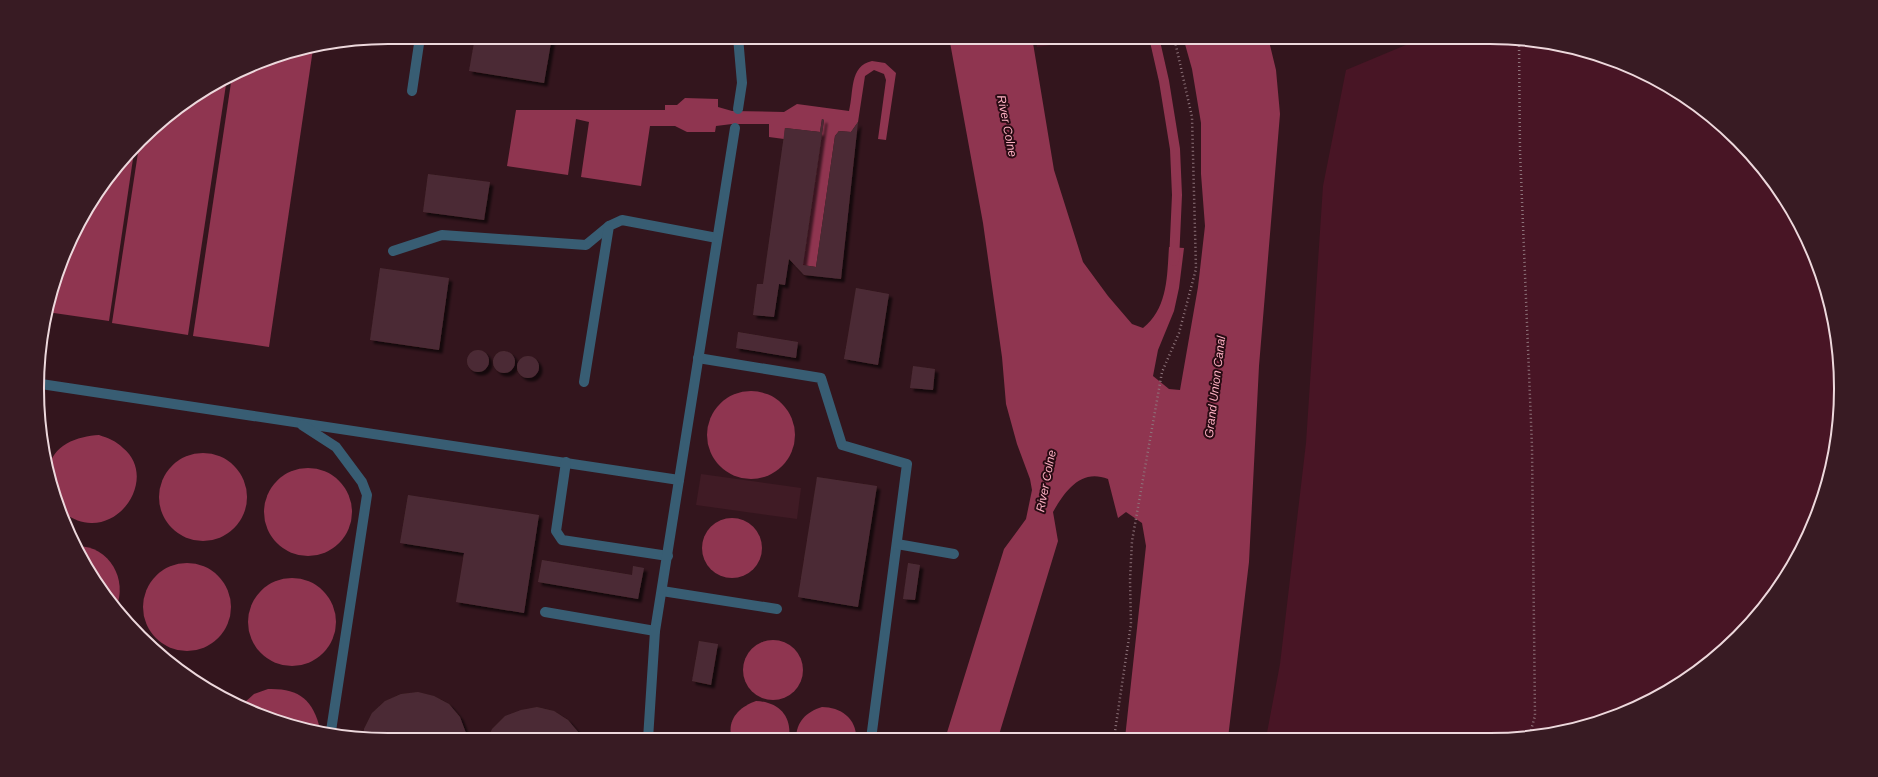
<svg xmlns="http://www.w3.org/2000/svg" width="1878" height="777" font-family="Arial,sans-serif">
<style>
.built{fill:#401b25}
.green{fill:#481525}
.water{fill:#8f3550}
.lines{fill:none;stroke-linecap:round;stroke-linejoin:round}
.stream{stroke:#8f3550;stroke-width:10}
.building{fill:#4c2c34;filter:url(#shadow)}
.path{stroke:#8e747b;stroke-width:2.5;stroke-dasharray:1 3;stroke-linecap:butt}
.lane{stroke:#385d73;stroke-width:10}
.labels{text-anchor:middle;stroke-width:4;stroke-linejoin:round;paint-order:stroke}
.water-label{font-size:12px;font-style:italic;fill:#fdb0c2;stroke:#280b13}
.rim{fill:none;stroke:#edd8dc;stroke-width:2}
</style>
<defs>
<filter id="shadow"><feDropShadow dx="3.5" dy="3.5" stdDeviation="1" flood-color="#0009"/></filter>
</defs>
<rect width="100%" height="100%" fill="#33151d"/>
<polygon class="built" points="701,474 801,488 797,519 696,505"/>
<g class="green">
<polygon points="1035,37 1106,37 1037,47"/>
<polygon points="1425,37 1489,37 1602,56 1665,84 1721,124 1768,174 1805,233 1829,297 1840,365 1838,434 1822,501 1782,584 1721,653 1624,713 1536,737 1266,738 1280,664 1306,443 1323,186 1346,70"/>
</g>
<g class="water">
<path d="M949,37H1032L1054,170L1083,262L1108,296L1132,324L1143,328C1168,308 1167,276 1169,247L1184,248L1179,288L1174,311L1158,350L1153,376L1169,389L1180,390L1198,287L1205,226L1201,174V123L1192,69L1183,37H1268L1276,70L1280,114L1259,366L1249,562L1228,738H1125L1146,546L1142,523L1126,512L1118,518L1108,479C1081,468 1065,491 1053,512L1058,541L998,738L945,739L1004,549L1026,519L1032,490L1030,479L1017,444L1006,404L1002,357L983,223Z"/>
<polygon points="313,49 269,347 193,336 232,76 275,56"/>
<path d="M872,61L885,63L896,73L886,140L878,139L886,80L884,74L874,70L865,76L858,122L851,132L839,131L835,136L816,267L803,265L824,120L822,119L820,132L785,128L784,139L769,137V124H732L716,126L715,132H687L675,126H650L641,186L581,177L589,122L576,119L568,175L507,166L516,110H665V105H677L685,98L718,99V107L732,111L784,112L797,104L849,111C854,92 849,66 872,61Z"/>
<polygon points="227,78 188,335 112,323 139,146 157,124 213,84"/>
<polygon points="134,152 109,321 47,312 56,276 84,213"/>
<circle cx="751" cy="435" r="44"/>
<path d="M99,435C108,438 116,441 123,448C154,473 128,524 91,523C82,523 73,519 65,514C62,505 49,478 49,470C51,445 78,436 99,435Z"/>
<circle cx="203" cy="497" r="44"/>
<circle cx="308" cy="512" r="44"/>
<circle cx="732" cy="548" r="30"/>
<path d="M77,546C110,546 128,580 116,608L84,564Z"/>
<circle cx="187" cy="607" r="44"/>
<circle cx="292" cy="622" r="44"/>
<circle cx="773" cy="670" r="30"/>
<path d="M268,689C298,688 313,699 320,729L276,721L243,704L254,694Z"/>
<path d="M756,701C779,702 792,716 789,739H732C726,720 739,707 756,701Z"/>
<path d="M822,707C840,707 857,718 856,739H796C796,722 806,712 822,707Z"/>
</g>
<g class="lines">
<polyline class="stream" points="1154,37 1164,81 1175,149 1177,195 1174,261"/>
</g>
<g class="building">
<polygon points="475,37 552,37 544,83 469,71"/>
<polygon points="822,119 824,120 803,265 816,267 835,136 839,131 851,132 858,122 841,279 804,275 789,259 785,285 779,284 774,317 753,315 757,284 763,284 785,128 820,132"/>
<polygon points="428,174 490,182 484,220 423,212"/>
<polygon points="380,268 449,278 439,350 370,340"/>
<polygon points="856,288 889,294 878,365 844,359"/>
<polygon points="738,332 798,342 796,358 736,348"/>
<circle cx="478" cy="361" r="11"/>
<circle cx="504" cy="362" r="11"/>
<circle cx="528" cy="367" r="11"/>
<polygon points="913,366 935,369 933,390 910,388"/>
<polygon points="817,477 877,486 858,607 798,597"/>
<polygon points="408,495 539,515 524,613 456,602 464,553 400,543"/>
<polygon points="542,560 632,575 633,566 644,568 638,599 538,582"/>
<polygon points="908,563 920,565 915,600 903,599"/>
<polygon points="699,641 718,644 711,685 692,681"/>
<polygon points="418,692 434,696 449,704 460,717 466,733 467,740 388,740 363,736 364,729 372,713 385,701 401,694"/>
<polygon points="537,707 554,711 568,720 579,733 582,739 487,740 492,729 505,716 521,710"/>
</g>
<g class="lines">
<g class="path">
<polyline points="1519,42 1520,151 1532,447 1535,716 1529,737"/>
<polyline points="1114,738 1131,624 1130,580 1132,541 1162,372 1179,333 1196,269 1192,117 1174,37"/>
</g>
<g class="lane">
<polyline points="412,91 420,37"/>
<polyline points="738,109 742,83 738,37"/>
<polyline points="393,251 442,235 586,245 609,226"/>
<polyline points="698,358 821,378 842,445 907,464 871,739"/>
<polyline points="584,382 609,226 622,220 717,238"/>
<polyline points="41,384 679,480"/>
<polyline points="302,425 336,447 362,482 367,495 331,731"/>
<polyline points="566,462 556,531 562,540 668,556"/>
<polyline points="897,544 954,554"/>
<polyline points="662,591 777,609"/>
<polyline points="545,612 655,631"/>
<polyline points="648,739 655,631 735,128"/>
</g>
</g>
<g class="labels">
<g class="water-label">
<text transform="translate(1007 126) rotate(79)" y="4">River Colne</text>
<text transform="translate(1215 387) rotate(-83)" y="4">Grand Union Canal</text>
<text transform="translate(1046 481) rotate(-79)" y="4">River Colne</text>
</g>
</g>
<path d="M0 0H1878V777H0ZM388 44H1490A344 344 0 0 1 1834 388V389A344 344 0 0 1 1490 733H388A344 344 0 0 1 44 389V388A344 344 0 0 1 388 44Z" fill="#381b23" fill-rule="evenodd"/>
<path class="rim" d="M388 44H1490A344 344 0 0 1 1834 388V389A344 344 0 0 1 1490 733H388A344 344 0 0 1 44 389V388A344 344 0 0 1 388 44Z"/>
</svg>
